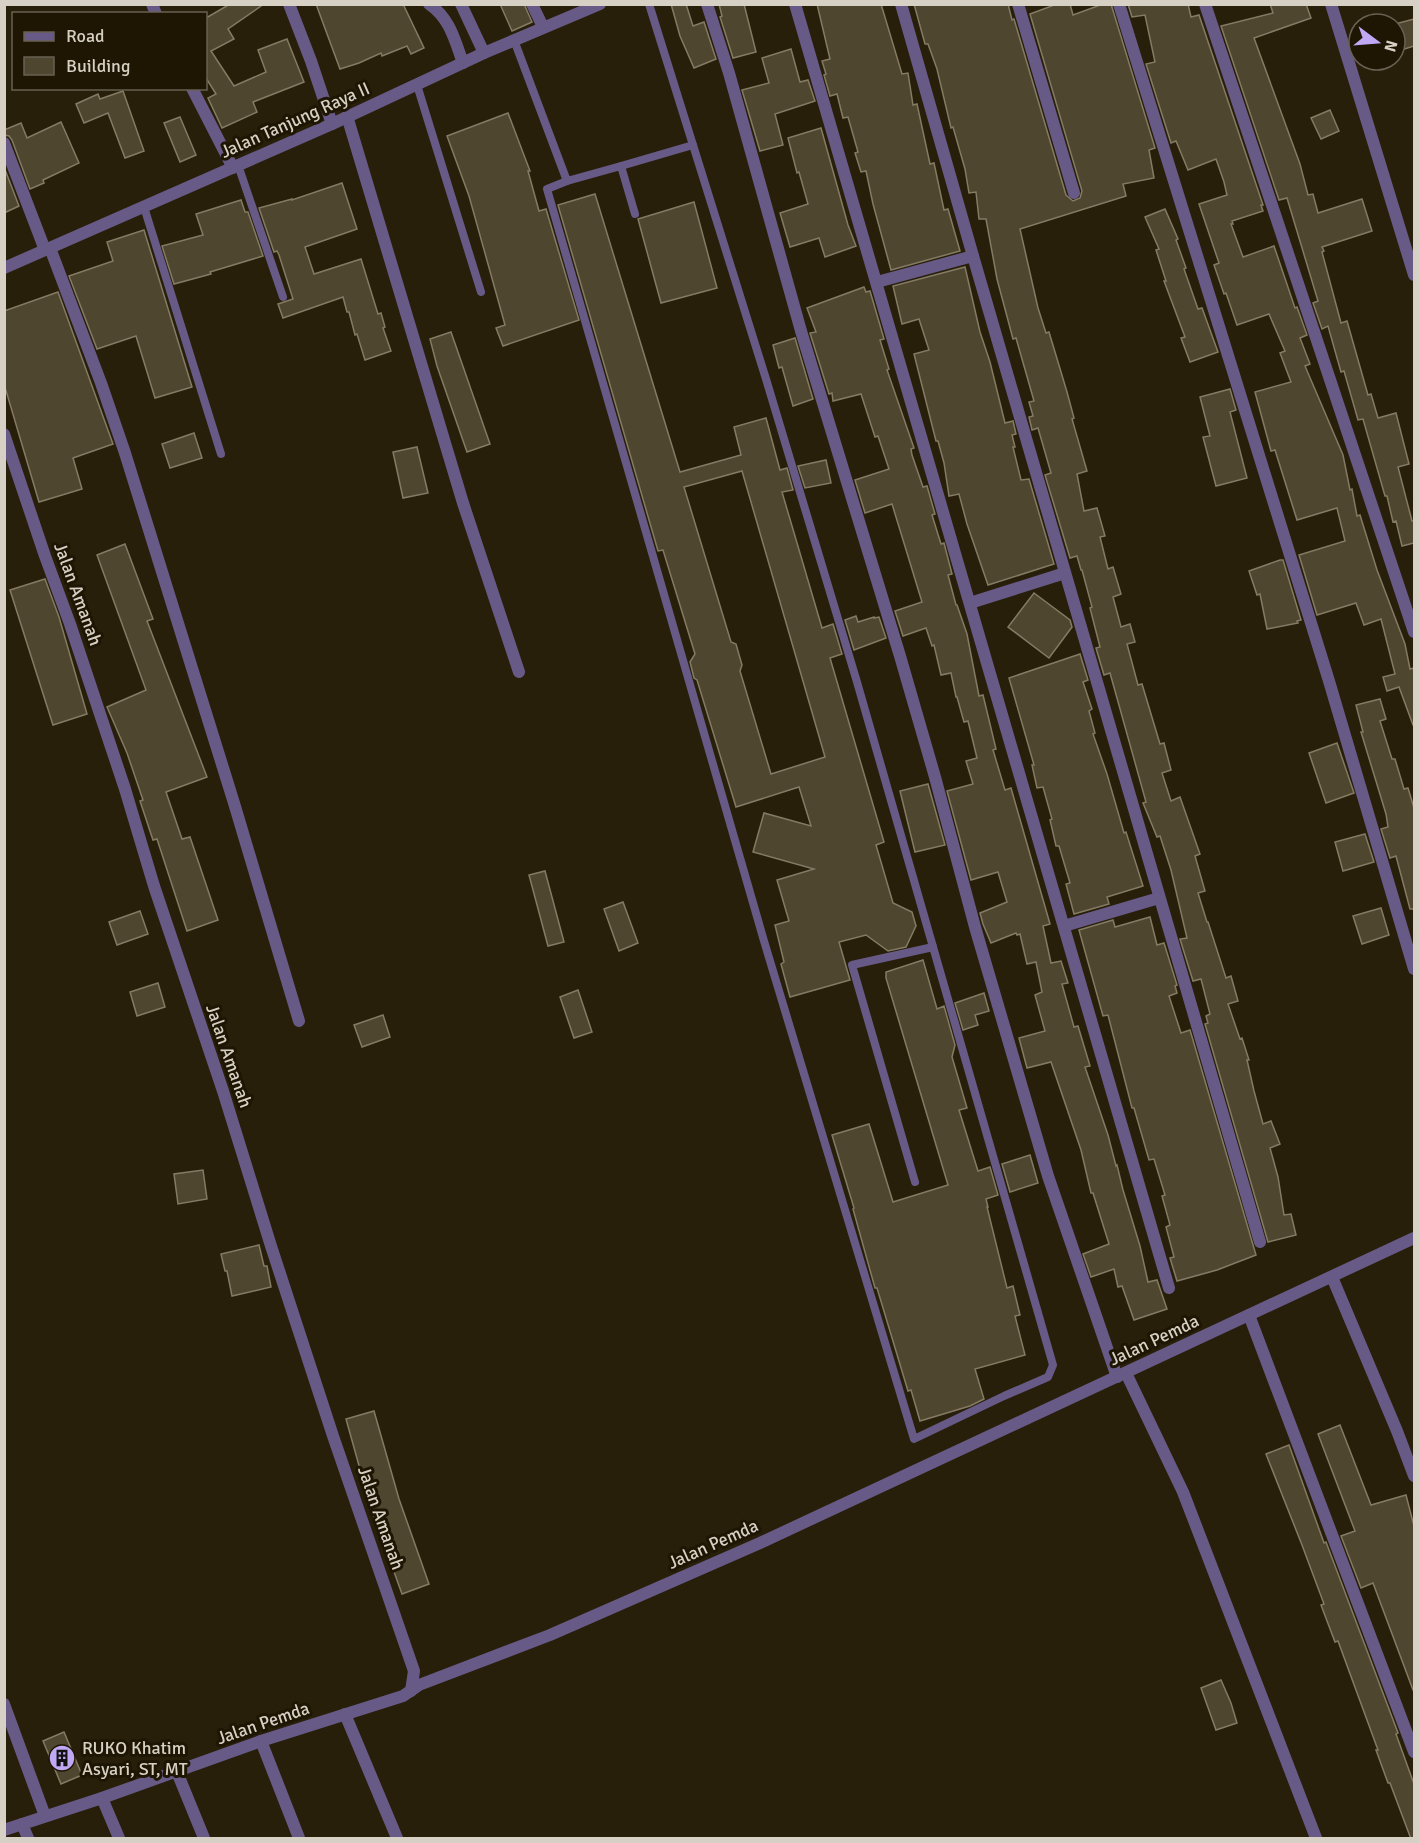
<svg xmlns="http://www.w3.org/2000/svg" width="1419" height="1843" font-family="Signika,sans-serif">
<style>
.building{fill:#4f4630;stroke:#857b64;stroke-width:1.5;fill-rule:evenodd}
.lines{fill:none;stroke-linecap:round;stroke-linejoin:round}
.service{stroke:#685a87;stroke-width:8}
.minor{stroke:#685a87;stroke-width:12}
.tertiary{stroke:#685a87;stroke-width:12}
.labels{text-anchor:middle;stroke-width:6;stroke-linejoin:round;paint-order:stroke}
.street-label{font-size:18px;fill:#d7d1c5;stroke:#1e1503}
.poi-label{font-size:18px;fill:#d7d1c5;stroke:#1e1503;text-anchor:start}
</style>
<rect width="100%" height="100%" fill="#271f0a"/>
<g class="building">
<polygon points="230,4 264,4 228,29 234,39 211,51 234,86 266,72 258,50 287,39 304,82 253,102 257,112 222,128 208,98 216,94 206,78 206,18"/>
<polygon points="316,4 403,4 424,48 411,54 407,46 382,56 381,53 359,63 340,69"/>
<polygon points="500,4 524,4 532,22 512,31"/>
<polygon points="671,4 686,4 693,26 704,22 716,59 694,68 680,36"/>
<polygon points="719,4 744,4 756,52 733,58 720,17 722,16"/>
<polygon points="817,4 881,4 902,74 908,73 913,105 917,104 930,164 934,163 944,210 948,209 960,251 891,270 873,204 866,171 861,172 855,153 858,152 848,117 843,118 837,94 830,96 824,75 826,74 822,61 830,59"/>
<polygon points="914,4 1008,4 1012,20 1014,19 1066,195 1073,201 1080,198 1082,191 1030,14 1057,4 1070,4 1073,15 1103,4 1111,4 1155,148 1149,150 1154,178 1123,184 1126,196 1020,229 1038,308 1046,333 1049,332 1067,392 1074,418 1072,419 1087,471 1077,474 1084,511 1097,508 1105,536 1100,537 1108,569 1113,567 1121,594 1113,597 1121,627 1130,624 1135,642 1127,644 1138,685 1142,684 1160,744 1164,743 1171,770 1162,773 1171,801 1180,797 1200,854 1195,856 1205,891 1198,893 1207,922 1208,922 1226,978 1231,976 1238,1001 1228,1004 1240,1039 1242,1038 1249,1060 1247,1060 1254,1091 1263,1124 1271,1121 1280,1144 1270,1148 1278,1177 1284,1215 1291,1214 1296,1235 1268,1242 1205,1024 1208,1023 1206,1016 1210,1014 1201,979 1193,981 1180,939 1187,938 1171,870 1160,836 1157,837 1143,803 1146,802 1110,673 1104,675 1096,648 1100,647 1090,608 1092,607 1082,570 1081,570 1077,556 1070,558 1045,475 1051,473 1038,428 1032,430 1029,417 1033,416 1029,402 1034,401 1016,338 1013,339 997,279 986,219 979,219 976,192 969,193 965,169 953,127 951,128 937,69 928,44 925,44"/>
<polygon points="1128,4 1188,4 1191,17 1199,15 1263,205 1261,205 1263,211 1232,221 1233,224 1231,224 1243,257 1274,246 1295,308 1297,307 1307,335 1300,338 1310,364 1305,366 1343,455 1350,490 1352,489 1357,516 1360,515 1377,570 1405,644 1410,669 1414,668 1414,725 1413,725 1399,687 1387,691 1383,677 1395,674 1381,619 1364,625 1356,603 1317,615 1299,555 1345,541 1337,508 1297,520 1275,450 1271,451 1255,392 1291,382 1280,353 1285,351 1269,314 1237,325 1226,293 1224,294 1214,265 1219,263 1199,204 1227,195 1224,182 1216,159 1188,170 1176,141 1171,143 1146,64 1155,62 1145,15 1132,17"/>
<polygon points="1270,4 1306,4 1311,18 1254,38 1300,164 1308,195 1313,194 1318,213 1362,199 1372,231 1322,247 1324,251 1322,252 1341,323 1347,321 1368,395 1371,394 1378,418 1396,413 1409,464 1398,467 1412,521 1414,521 1414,543 1402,546 1396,521 1393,522 1387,496 1385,496 1363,419 1358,420 1344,371 1341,372 1328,326 1322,329 1313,303 1318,301 1287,198 1279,200 1221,26 1273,13"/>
<polygon points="1414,19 1414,46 1395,52 1395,24"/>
<polygon points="791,49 800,82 808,80 815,101 775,114 783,145 760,151 742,90 769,83 762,58"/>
<polygon points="123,91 144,151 125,158 108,113 84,123 76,104 98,94 100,99"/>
<polygon points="1330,110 1339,131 1321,139 1311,118"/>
<polygon points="508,113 530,171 528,171 539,211 546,209 579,320 503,346 496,328 505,325 469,196 447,136"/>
<polygon points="180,117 196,155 180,162 164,123"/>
<polygon points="61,122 79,163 43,180 44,183 30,189 12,140 9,136 4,135 4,130 21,123 27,138"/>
<polygon points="821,128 848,225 856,246 825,257 819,238 790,247 780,213 808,204 799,172 797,173 788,138"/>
<polygon points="4,167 19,206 4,213"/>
<polygon points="342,183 357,229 305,247 314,274 361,259 378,314 381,313 385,327 383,328 391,351 365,360 357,334 355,335 349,312 347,312 343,297 283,318 278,304 293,299 279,255 277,251 274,252 259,208 292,199 292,200"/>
<path d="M595,194L680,472L741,455L734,427L766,418L780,470L787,468L793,490L782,492L822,628L833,624L842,654L830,658L884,842L876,845L893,903L912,912L916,926L906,947L888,951L866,935L839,942L850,980L790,997L781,964L784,962L775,925L789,921L777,880L814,869L753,852L764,813L811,826L799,787L736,807L697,680L694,678L690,662L695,654L663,550L658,551L558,205ZM742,471L825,757L771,774L740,671L742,665L736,644L731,642L684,487Z"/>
<polygon points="241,200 245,212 248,212 263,256 210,272 211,274 174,284 162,246 203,235 196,214"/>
<polygon points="694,202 717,288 661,303 638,219"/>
<polygon points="1165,209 1178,239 1176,240 1186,268 1184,269 1198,309 1202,308 1218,352 1190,362 1181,338 1185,337 1164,281 1166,281 1156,250 1159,249 1145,217"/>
<polygon points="144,230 192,387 155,398 136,336 97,349 69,276 113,261 107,242"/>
<polygon points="965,267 980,332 990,362 1005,423 1013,421 1016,434 1012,435 1015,447 1013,447 1021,480 1029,479 1054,564 988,585 967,524 959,494 949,496 944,463 938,441 936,441 914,354 929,350 919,319 902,324 893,286"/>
<polygon points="864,287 866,292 870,291 884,339 880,340 889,369 887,370 914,448 911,449 912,455 923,487 927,486 935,514 932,515 941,544 944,543 952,574 948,575 956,605 957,605 967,634 979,696 983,695 996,749 993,750 1005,790 1011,788 1050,924 1043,926 1051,963 1061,961 1068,983 1062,984 1074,1027 1078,1026 1090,1066 1085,1067 1108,1135 1116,1166 1117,1165 1123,1190 1140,1246 1148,1282 1157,1280 1167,1309 1134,1320 1122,1286 1118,1287 1114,1269 1091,1277 1083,1254 1109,1244 1093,1193 1091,1193 1081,1150 1051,1062 1027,1068 1019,1038 1045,1031 1035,995 1042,992 1036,962 1027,964 1020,934 1017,935 1016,933 991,943 983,924 980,913 1007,902 998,872 971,880 947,791 973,784 966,761 977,758 968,721 964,722 957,697 956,697 951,673 941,675 934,645 932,646 926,628 903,636 895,611 922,602 892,504 865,513 855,480 889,469 878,436 875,437 861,394 833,401 832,393 829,394 810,333 816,332 807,308"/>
<polygon points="58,292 113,444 73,458 82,489 39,502 4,384 4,311"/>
<polygon points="451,332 490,444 467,452 437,366 430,339"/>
<polygon points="795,338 813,399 793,406 782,367 779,368 773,345"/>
<polygon points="1230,389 1236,410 1230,412 1247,478 1216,486 1203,437 1210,436 1200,397"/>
<polygon points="194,433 202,458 170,468 162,444"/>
<polygon points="417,447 428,493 403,498 393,452"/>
<polygon points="826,460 831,483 805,488 798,466"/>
<polygon points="125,544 153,619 147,621 207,777 166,792 182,839 190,837 218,920 187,931 157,839 153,840 140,801 143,800 127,753 107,707 146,690 97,555"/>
<polygon points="1280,560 1283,560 1301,620 1297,621 1298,623 1267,629 1260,594 1257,595 1249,571"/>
<polygon points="45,579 59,617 87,714 53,725 10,590"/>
<polygon points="1034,593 1070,620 1072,627 1049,658 1008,627"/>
<polygon points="856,616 858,622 874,617 874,618 879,617 886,638 854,650 845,620"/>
<polygon points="1080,654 1088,680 1083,682 1092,709 1089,711 1095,733 1093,734 1107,774 1124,833 1126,832 1143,886 1107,897 1109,904 1074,914 1066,884 1070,883 1059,846 1056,846 1050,820 1052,819 1043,787 1037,788 1032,765 1034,765 1009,678"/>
<polygon points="1380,699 1386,719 1380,721 1392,759 1395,759 1404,789 1408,788 1414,808 1414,909 1410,909 1396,856 1390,858 1381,829 1388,827 1386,814 1361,732 1363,732 1356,705"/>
<polygon points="1337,743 1354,793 1326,803 1309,753"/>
<polygon points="928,784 945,845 915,852 900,791"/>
<polygon points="1365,834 1374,862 1343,871 1335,842"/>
<polygon points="545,871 564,942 548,946 529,875"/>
<polygon points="623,902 638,943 619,951 604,909"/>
<polygon points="1381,908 1389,935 1362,944 1353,916"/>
<polygon points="140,911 148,934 117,945 109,922"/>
<polygon points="1150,917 1157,945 1164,943 1177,985 1175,986 1177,993 1169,996 1181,1033 1190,1030 1256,1255 1217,1270 1177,1281 1170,1258 1174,1257 1166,1227 1170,1225 1162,1196 1165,1195 1154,1159 1149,1160 1134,1108 1132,1108 1108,1015 1103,1016 1079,930 1113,920 1115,927"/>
<polygon points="923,960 937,1009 944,1006 955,1045 952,1057 967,1108 959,1110 978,1171 990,1167 998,1195 986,1199 988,1207 987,1207 1007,1288 1013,1286 1020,1315 1015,1316 1025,1355 975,1369 984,1399 970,1406 920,1421 911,1390 908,1391 877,1288 875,1288 853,1209 854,1208 832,1135 869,1124 893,1202 948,1185 886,978 886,972"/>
<polygon points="158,983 165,1007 137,1016 130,992"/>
<polygon points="578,990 592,1032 574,1038 560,997"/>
<polygon points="984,993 989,1011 975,1015 978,1025 963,1030 955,1003"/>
<polygon points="383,1015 390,1037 362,1047 354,1025"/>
<polygon points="1030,1155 1038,1183 1010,1192 1002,1164"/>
<polygon points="203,1170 207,1199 178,1204 174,1174"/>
<polygon points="259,1245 264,1266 267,1266 271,1287 232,1296 227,1271 225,1271 221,1254"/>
<polygon points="374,1411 399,1499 429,1584 402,1594 370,1505 346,1419"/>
<polygon points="1340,1425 1371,1505 1406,1495 1414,1526 1414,1690 1413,1690 1373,1583 1361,1588 1341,1536 1355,1531 1318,1434"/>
<polygon points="1289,1445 1324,1543 1326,1542 1398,1733 1396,1734 1414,1784 1414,1839 1411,1839 1390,1783 1388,1783 1376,1750 1378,1750 1338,1641 1335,1642 1321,1605 1324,1604 1302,1545 1266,1454"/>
<polygon points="1221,1680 1231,1703 1237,1723 1216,1730 1201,1688"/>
<polygon points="64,1732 82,1775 61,1784 43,1741"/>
</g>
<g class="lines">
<g class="service">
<polyline points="514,40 567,181 621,166 635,214"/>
<polyline points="417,85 481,292"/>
<polyline points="238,165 283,297"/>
<polyline points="621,166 693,145"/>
<polyline points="567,181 547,189 764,941 914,1439 1004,1396 1048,1377 1053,1365 857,682 766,379 649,4"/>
<polyline points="144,207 221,454"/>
<polyline points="915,1182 852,965 933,947"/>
</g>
<g class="minor">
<polyline points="152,4 156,14"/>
<polyline points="289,4 311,61 332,124"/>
<path d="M429,4C450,18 455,41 463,63"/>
<polyline points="461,4 484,53"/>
<polyline points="532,4 543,27"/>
<polyline points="707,4 729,73 801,331 900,656 935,777 975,927 1048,1176 1117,1377"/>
<polyline points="795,4 1169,1288"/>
<polyline points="901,4 973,256 1260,1242"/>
<polyline points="1018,4 1074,193"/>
<polyline points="1119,4 1329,681 1414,969"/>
<polyline points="1205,4 1414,632"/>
<polyline points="1331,4 1414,275"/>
<polyline points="192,88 233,168"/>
<polyline points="347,116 463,503 519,672"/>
<polyline points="4,143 45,250"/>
<polyline points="50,248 101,383 125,453 234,803 299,1021"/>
<polyline points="877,282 973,256"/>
<polyline points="970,603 1065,573"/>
<polyline points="1064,926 1159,898"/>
<polyline points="1332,1277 1397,1431 1414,1476"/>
<polyline points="1249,1315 1414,1752"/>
<polyline points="1126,1373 1183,1492 1316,1838"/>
<polyline points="4,1704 45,1816"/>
<polyline points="345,1714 397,1838"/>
<polyline points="261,1741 299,1838"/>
<polyline points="177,1772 204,1838"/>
<polyline points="102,1798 119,1838"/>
<polyline points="22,1824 28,1838"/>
</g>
<g class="tertiary">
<polyline points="4,268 332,124 484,53 600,4"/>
<polyline points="4,434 45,556 70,624 125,789 154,886 223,1091 271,1246 333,1436 414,1671 411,1691"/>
<polyline points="4,1830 102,1798 261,1741 403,1696 419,1685 550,1635 760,1543 1414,1238"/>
</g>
</g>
<defs>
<symbol id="building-disc" viewBox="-11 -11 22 22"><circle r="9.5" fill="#c0a8f4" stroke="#1e1503"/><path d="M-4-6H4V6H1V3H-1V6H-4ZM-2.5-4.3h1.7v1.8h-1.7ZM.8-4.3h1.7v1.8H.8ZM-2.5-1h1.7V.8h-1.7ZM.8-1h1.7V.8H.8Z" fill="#111"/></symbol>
</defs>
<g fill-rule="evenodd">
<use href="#building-disc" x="47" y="1743" width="30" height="30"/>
</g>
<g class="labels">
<g class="street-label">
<text transform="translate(295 120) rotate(-24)" y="6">Jalan Tanjung Raya II</text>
<text transform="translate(78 594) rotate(70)" y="6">Jalan Amanah</text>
<text transform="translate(229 1056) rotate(71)" y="6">Jalan Amanah</text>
<text transform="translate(1154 1340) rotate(-25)" y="6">Jalan Pemda</text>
<text transform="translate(381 1518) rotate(71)" y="6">Jalan Amanah</text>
<text transform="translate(713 1544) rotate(-24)" y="6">Jalan Pemda</text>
<text transform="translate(263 1723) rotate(-19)" y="6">Jalan Pemda</text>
</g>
<g class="poi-label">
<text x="82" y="1754">RUKO Khatim<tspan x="82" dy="21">Asyari, ST, MT</tspan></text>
</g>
</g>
<rect width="1419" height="1843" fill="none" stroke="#d7d1c5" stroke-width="12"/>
<rect x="12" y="12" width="195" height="78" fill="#1e1503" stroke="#686051" stroke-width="1.5"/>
<rect x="24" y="32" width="30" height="9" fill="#685a87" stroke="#686051" stroke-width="1.5"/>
<text x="66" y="42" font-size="18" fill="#d7d1c5">Road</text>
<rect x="24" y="57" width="30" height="18" fill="#4f4630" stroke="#686051" stroke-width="1.5"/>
<text x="66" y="72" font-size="18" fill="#d7d1c5">Building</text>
<g transform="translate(1377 42) rotate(106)"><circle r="28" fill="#1e1503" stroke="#686051" stroke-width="1.5"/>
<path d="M0-4.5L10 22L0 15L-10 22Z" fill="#c0a8f4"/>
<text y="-9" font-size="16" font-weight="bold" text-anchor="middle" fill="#d7d1c5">N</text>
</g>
</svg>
